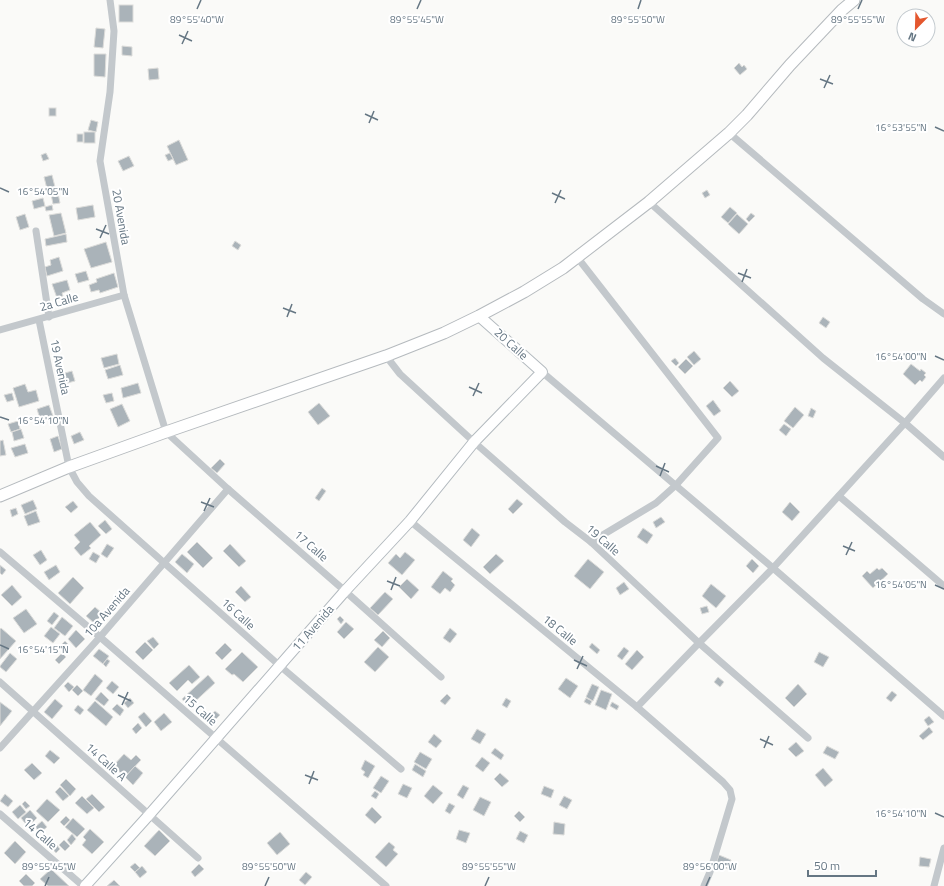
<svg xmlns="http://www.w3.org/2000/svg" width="944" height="886" font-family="'Titillium Web',sans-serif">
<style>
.building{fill:#aab3b9;stroke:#dcdcda}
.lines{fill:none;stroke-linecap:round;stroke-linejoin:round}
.secondary-casing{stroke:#b3babf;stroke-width:12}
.primary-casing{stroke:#b5babe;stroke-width:13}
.street{stroke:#c3c8cc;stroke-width:7}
.secondary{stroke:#fff;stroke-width:10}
.primary{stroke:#fff;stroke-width:11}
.ticks{fill:none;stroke:#657683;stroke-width:1.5}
.labels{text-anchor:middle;stroke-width:4;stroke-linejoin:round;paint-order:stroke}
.street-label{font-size:12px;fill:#657683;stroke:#fff}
.ticks-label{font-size:10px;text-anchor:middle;fill:#657683;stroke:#fff;stroke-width:4;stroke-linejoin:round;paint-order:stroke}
</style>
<rect width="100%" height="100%" fill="#fafaf8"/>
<g class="building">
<rect x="119" y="5" width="14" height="17"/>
<polygon points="96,28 105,29 103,48 94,47"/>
<polygon points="122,46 132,47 132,56 122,55"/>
<polygon points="94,54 106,54 105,77 94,76"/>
<polygon points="739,63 742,67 744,65 747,69 740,75 734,68"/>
<polygon points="158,68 159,79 149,80 148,69"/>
<rect x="49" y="108" width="7" height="8"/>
<polygon points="91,120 98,122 96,132 88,130"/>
<rect x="84" y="132" width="11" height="11"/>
<rect x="77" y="134" width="6" height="8"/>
<polygon points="179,140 188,160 176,165 167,146"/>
<polygon points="46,153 49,159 43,161 41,155"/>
<polygon points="170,153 173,159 168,161 165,155"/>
<polygon points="129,156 134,166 123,171 118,161"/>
<polygon points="52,175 55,187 47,189 44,177"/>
<polygon points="707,190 710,195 705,198 702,193"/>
<polygon points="58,193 60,203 53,204 51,194"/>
<polygon points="43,198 45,206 34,209 32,201"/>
<polygon points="52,205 53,210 46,211 45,207"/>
<polygon points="93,205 95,217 78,220 76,208"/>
<polygon points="730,207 737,213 728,223 721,217"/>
<polygon points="61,213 66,233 54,236 49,215"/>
<polygon points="751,213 755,216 749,222 746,219"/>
<polygon points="25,214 29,227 20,230 16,217"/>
<polygon points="737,214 748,224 739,234 728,224"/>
<polygon points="66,234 67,242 46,246 45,239"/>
<polygon points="235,241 241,245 238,250 232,246"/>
<polygon points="106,242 112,262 91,268 84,249"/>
<polygon points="59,257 63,271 47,276 45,267 51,265 50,260"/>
<polygon points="86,271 89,280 78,283 75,274"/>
<polygon points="114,273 118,287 100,293 99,290 91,292 89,285 97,282 96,279"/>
<polygon points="67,280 70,290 62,293 63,296 57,298 52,284"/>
<polygon points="823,317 830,322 826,328 819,323"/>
<polygon points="694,351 701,359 694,365 687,357"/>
<polygon points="117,354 119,364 104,368 101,358"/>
<polygon points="675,358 679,363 676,366 671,361"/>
<polygon points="686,359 693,366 685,374 678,367"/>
<polygon points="911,364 920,371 921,369 926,373 924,375 926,377 922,382 920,380 915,385 903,374"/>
<polygon points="120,365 123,375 108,379 105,370"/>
<polygon points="72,371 75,381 60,385 58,375"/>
<polygon points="730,381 739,391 732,397 723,388"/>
<polygon points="138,383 141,393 123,398 121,388"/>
<polygon points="25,384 28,392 36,390 39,401 19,407 13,388"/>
<polygon points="12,393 14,400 7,402 4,395"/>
<polygon points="112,393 114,401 106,403 103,395"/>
<polygon points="713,400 721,411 714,416 706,406"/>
<polygon points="319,403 330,416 318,425 308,412"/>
<polygon points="122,404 130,421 118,427 110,409"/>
<polygon points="49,405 53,416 40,419 37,409"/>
<polygon points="795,407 804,415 793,428 784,421"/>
<polygon points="811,408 816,411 813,418 808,416"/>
<polygon points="18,421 20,429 11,432 8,424"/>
<polygon points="784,424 791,429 786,436 779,430"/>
<polygon points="21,429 24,438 14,441 12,432"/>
<polygon points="80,432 84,440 74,444 71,436"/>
<polygon points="58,436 62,449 54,452 50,439"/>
<polygon points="3,440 6,455 0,456 0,441"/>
<polygon points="25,444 28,453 15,457 11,448"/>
<polygon points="220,459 225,464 217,473 211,468"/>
<polygon points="322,488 326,491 319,501 315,498"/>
<polygon points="517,499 523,504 513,514 508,509"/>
<polygon points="33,500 37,509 25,514 21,505"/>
<polygon points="73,501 78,507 71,513 65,507"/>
<polygon points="790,502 800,512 792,521 782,512"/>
<polygon points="16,508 18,514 12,517 10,510"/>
<polygon points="36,511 40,522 28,526 24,516"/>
<polygon points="661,517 665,522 656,528 653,522"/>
<polygon points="105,520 112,529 106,534 98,526"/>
<polygon points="90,522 101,535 89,546 91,548 81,556 74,548 80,542 74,535"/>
<polygon points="472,528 480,535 471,547 463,540"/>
<polygon points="643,528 653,535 647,544 637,537"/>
<polygon points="197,542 213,558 203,568 187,552"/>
<polygon points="107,544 114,548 107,558 101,554"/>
<polygon points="230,544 246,561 239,567 223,551"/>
<polygon points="41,550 47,560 40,565 33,555"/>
<polygon points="93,552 100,556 96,563 89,559"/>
<polygon points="405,552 415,560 402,575 388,563 396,554 400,558"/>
<polygon points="182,554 194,564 187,573 175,562"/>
<polygon points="496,554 504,561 490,574 483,567"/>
<polygon points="588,559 604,572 590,589 574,576"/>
<polygon points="752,559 759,566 753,573 746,566"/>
<polygon points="0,565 6,570 2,575 0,573"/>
<polygon points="56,565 60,572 49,580 44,572"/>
<polygon points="877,568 879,570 882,568 888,574 873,588 862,576 867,571 870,574"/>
<polygon points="443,571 453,579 451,581 455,585 450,592 445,588 440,594 431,587"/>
<polygon points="73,577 84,588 70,604 58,593"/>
<polygon points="407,579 419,590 411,599 399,587"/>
<polygon points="624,582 629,589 620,595 616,588"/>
<polygon points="711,584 726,596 716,608 702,596"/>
<polygon points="12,585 22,597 12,606 1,595"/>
<polygon points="241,586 251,597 245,602 235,592"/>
<polygon points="385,592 393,599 378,615 370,608"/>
<polygon points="707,606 709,612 702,614 700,608"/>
<polygon points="95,607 103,614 94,623 86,616"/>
<polygon points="26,609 37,624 24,633 13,618"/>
<polygon points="54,612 59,616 52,625 47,621"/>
<polygon points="340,616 344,620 341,624 337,619"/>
<polygon points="62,617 73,626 65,636 54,628"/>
<polygon points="346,622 354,629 344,639 337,632"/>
<polygon points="51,627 60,634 53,643 44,636"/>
<polygon points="1,628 16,641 0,659 0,629"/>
<polygon points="450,628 457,634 450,643 443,638"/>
<polygon points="76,630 85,639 76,648 68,639"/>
<polygon points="383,631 390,638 382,647 374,640"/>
<polygon points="153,637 159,644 154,649 147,641"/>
<polygon points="65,641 69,645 63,651 59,647"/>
<polygon points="145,642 153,650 143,660 135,652"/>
<polygon points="225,643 232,650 222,660 215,653"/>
<polygon points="592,643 600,650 597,654 589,647"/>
<polygon points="378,647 389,657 375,672 364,662"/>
<polygon points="624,647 629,651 622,660 617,656"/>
<polygon points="99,649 109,656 103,664 93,656"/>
<polygon points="637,650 644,657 632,670 625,664"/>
<polygon points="242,652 258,667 243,682 234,674 232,675 225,669"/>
<polygon points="819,652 829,657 823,667 814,662"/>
<polygon points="10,653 17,659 6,672 0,667 0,666"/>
<polygon points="62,653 66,657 59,664 55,660"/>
<polygon points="107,659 110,661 106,667 103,664"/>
<polygon points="189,665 200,677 192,684 188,680 177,691 169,683"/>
<polygon points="95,674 103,681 91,696 83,690"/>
<polygon points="208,675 215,683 189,707 182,699"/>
<polygon points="718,677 724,682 720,687 714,682"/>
<polygon points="566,678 578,686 570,698 558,689"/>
<polygon points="112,681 119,687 113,694 106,688"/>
<polygon points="68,682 74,687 69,692 64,686"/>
<polygon points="592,684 599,687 593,701 586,697"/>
<polygon points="798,684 807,694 794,707 785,698"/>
<polygon points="77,685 83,691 78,696 72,690"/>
<polygon points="601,690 612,694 606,710 595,705"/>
<polygon points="892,691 897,695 891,702 886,698"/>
<polygon points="101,692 109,700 104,706 95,699"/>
<polygon points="447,694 451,698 445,705 440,701"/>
<polygon points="130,698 134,703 128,708 124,703"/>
<polygon points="506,698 511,701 507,708 502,705"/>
<polygon points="586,698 592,701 590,705 584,702"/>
<polygon points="55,699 63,706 52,719 44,712"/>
<polygon points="95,701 113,717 106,726 87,710"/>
<polygon points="0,702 12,711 0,726"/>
<polygon points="612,702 619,706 617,710 610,706"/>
<polygon points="117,704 124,710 120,716 112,709"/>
<polygon points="78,705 84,710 80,715 74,710"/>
<polygon points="215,711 220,715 210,725 205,720"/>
<polygon points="144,712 152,721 146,727 138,717"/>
<polygon points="164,713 172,722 161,731 154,722"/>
<polygon points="929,716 934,722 928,726 924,720"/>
<polygon points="138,723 142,728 136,734 132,729"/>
<polygon points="929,727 933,732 923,740 919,736"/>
<polygon points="477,729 486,734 480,744 471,739"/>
<polygon points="434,734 442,741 436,748 428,742"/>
<polygon points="796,742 804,751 796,757 788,749"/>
<polygon points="827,746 839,752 835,759 823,753"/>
<polygon points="495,748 504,755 501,760 491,753"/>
<polygon points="50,750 60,758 54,764 45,756"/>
<polygon points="420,752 432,759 426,769 414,762"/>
<polygon points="124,754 131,760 136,755 141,760 125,777 113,766"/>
<polygon points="482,757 490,763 483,772 475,766"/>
<polygon points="365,760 375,766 368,778 363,775 365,772 361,769"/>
<polygon points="32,763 42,773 34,780 24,770"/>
<polygon points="415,764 426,771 423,777 412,770"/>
<polygon points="135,766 143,773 133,785 125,777"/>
<polygon points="823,768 833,780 825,787 815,775"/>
<polygon points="500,773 509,781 502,787 494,779"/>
<polygon points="381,776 389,781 381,793 373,788"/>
<polygon points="66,779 76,789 70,796 60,785"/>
<polygon points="403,784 412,788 407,798 398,794"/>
<polygon points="433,785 443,793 433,804 424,796"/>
<polygon points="463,785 469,788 463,799 457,795"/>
<polygon points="544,786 554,790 551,798 541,794"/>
<polygon points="60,787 69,796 63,801 55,792"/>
<polygon points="375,791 379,794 376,799 371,796"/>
<polygon points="5,794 13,801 8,807 0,801"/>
<polygon points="92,794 105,807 99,812 86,799"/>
<polygon points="82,796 94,808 87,814 75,803"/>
<polygon points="564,796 572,800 567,809 559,805"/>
<polygon points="480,797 491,802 484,816 473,810"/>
<polygon points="47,799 60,810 48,822 36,811"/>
<polygon points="25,801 30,806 26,809 22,804"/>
<polygon points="449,803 455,806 450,814 445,811"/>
<polygon points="20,805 26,812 18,819 12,812"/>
<polygon points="372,807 382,817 375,824 365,815"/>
<polygon points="30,810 37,818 28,827 21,818"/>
<polygon points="519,811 525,817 520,822 514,816"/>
<polygon points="66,816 70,820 64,826 60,822"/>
<polygon points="73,818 85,829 77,837 65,827"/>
<polygon points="42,821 47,827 40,833 35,827"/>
<polygon points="554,822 565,824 564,835 553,834"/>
<polygon points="90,829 104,842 92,854 82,845 86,840 83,837"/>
<polygon points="159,830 170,841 155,856 144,846"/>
<polygon points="459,830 470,833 466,843 456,839"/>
<polygon points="520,831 528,835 524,843 516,839"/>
<polygon points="280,832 290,844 277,855 267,843"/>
<polygon points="72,834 76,839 71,845 67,840"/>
<polygon points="64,840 70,846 65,851 59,845"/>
<polygon points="15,841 26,852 15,864 4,853"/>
<polygon points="389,842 395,847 393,850 398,854 386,867 375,857"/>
<polygon points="55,843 60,849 56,853 51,847"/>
<polygon points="719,855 731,860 728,869 716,864"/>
<polygon points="920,857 931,859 929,867 919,866"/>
<polygon points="135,863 140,868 135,872 130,867"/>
<polygon points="199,864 204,869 195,877 191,872"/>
<polygon points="142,866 147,872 140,878 135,872"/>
<polygon points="51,869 69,886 48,886 40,879"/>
<polygon points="306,872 312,877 305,885 299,880"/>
<polygon points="26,874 35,883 32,886 24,886 19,881"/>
<polygon points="114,880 120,886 107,886"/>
</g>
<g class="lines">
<defs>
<polyline id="secondary" points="85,886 149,815 345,591 410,521 474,442 542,372 479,316"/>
<polyline id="primary" points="0,496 69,467 166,432 386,356 444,333 479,316 524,292 563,268 649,202 729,133 747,115 790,65 842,10 854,0"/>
</defs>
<use href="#secondary" class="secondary-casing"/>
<use href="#primary" class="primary-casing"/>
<g class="street">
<polyline points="110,0 114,31 110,92 100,161 124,295 166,432 228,489 345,591 441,677"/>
<polyline points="729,133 923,299 944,314"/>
<polyline points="649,202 823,358 905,423 944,457"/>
<polyline points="36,231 49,317"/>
<polyline points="577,257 718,438 676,485 656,503 591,542"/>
<polyline points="39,320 69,467 77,482 89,496 280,666 401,769"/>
<polyline points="0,330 124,295"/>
<polyline points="386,356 400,374 474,442 565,522 591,542 699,643 808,738"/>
<polyline points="542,372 773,568 944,716"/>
<polyline points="839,496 944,586"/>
<polyline points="410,521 637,707 723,782 730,790 732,799 710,872 704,886"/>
<polyline points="0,552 100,637 386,886"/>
<polyline points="0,682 198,858"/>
<polyline points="637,707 699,643 773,568 905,423 944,378"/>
<polyline points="0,748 100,637 228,489"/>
<polyline points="0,814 83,886"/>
<polyline points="934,886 944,848"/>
</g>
<use href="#secondary" class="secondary"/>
<use href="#primary" class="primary"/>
</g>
<path class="ticks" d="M197,9L201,0M417,9L421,0M638,9L641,0M858,9L862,0M179,35L192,41M182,44L188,31M820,79L833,84M824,88L830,75M365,114L378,120M369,123L374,111M935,127L944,131M0,188L9,192M552,193L565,199M555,203L561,190M96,229L109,234M100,238L106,225M738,273L751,278M742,282L747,269M283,308L296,313M287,317L292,304M935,356L944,360M469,387L482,393M473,396L479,383M0,417L9,420M656,466L669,472M660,476L665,463M201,502L214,507M204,511L210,498M843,546L855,551M846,555L852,542M387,581L400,586M935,585L944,589M391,590L396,577M0,645L9,649M574,660L587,666M577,669L583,656M118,695L131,701M122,705L128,692M760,739L773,745M764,748L769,736M305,775L318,780M309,784L314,771M935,813L944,817M45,886L49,877M265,886L269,877M485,886L489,877M706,886L710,877"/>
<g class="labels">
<g class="street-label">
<text transform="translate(121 217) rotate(80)" y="4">20 Avenida</text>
<text transform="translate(59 302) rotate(-16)" y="4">2a Calle</text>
<text transform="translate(511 344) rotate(42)" y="4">20 Calle</text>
<text transform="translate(60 367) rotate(78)" y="4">19 Avenida</text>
<text transform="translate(603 540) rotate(41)" y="4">19 Calle</text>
<text transform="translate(311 546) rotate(41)" y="4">17 Calle</text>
<text transform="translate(107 612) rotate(-49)" y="4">10a Avenida</text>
<text transform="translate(238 614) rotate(42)" y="4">16 Calle</text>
<text transform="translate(313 628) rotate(-49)" y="4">11 Avenida</text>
<text transform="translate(560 630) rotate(39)" y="4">18 Calle</text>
<text transform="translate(200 710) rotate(41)" y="4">15 Calle</text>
<text transform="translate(106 762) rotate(42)" y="4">14 Calle A</text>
<text transform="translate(40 834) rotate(41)" y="4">14 Calle</text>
</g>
</g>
<g class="ticks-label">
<text x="197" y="23">89°55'40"W</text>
<text x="417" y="23">89°55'45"W</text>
<text x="638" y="23">89°55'50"W</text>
<text x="858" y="23">89°55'55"W</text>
<text x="901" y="131">16°53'55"N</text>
<text x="43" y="195">16°54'05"N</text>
<text x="901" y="360">16°54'00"N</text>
<text x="43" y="424">16°54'10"N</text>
<text x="901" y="588">16°54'05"N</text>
<text x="43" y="653">16°54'15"N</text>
<text x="901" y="817">16°54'10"N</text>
<text x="49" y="870">89°55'45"W</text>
<text x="269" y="870">89°55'50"W</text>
<text x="489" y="870">89°55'55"W</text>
<text x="710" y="870">89°56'00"W</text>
</g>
<g transform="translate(916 28) rotate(203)"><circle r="19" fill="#ffffff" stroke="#c1c8cd"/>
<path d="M0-3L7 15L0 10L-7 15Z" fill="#e4572e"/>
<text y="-6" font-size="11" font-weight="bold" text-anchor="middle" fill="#657683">N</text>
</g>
<path d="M808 870v6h68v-6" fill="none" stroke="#657683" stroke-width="2"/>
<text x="814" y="870" font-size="12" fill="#657683" stroke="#ffffff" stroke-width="3" paint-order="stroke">50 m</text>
</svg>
